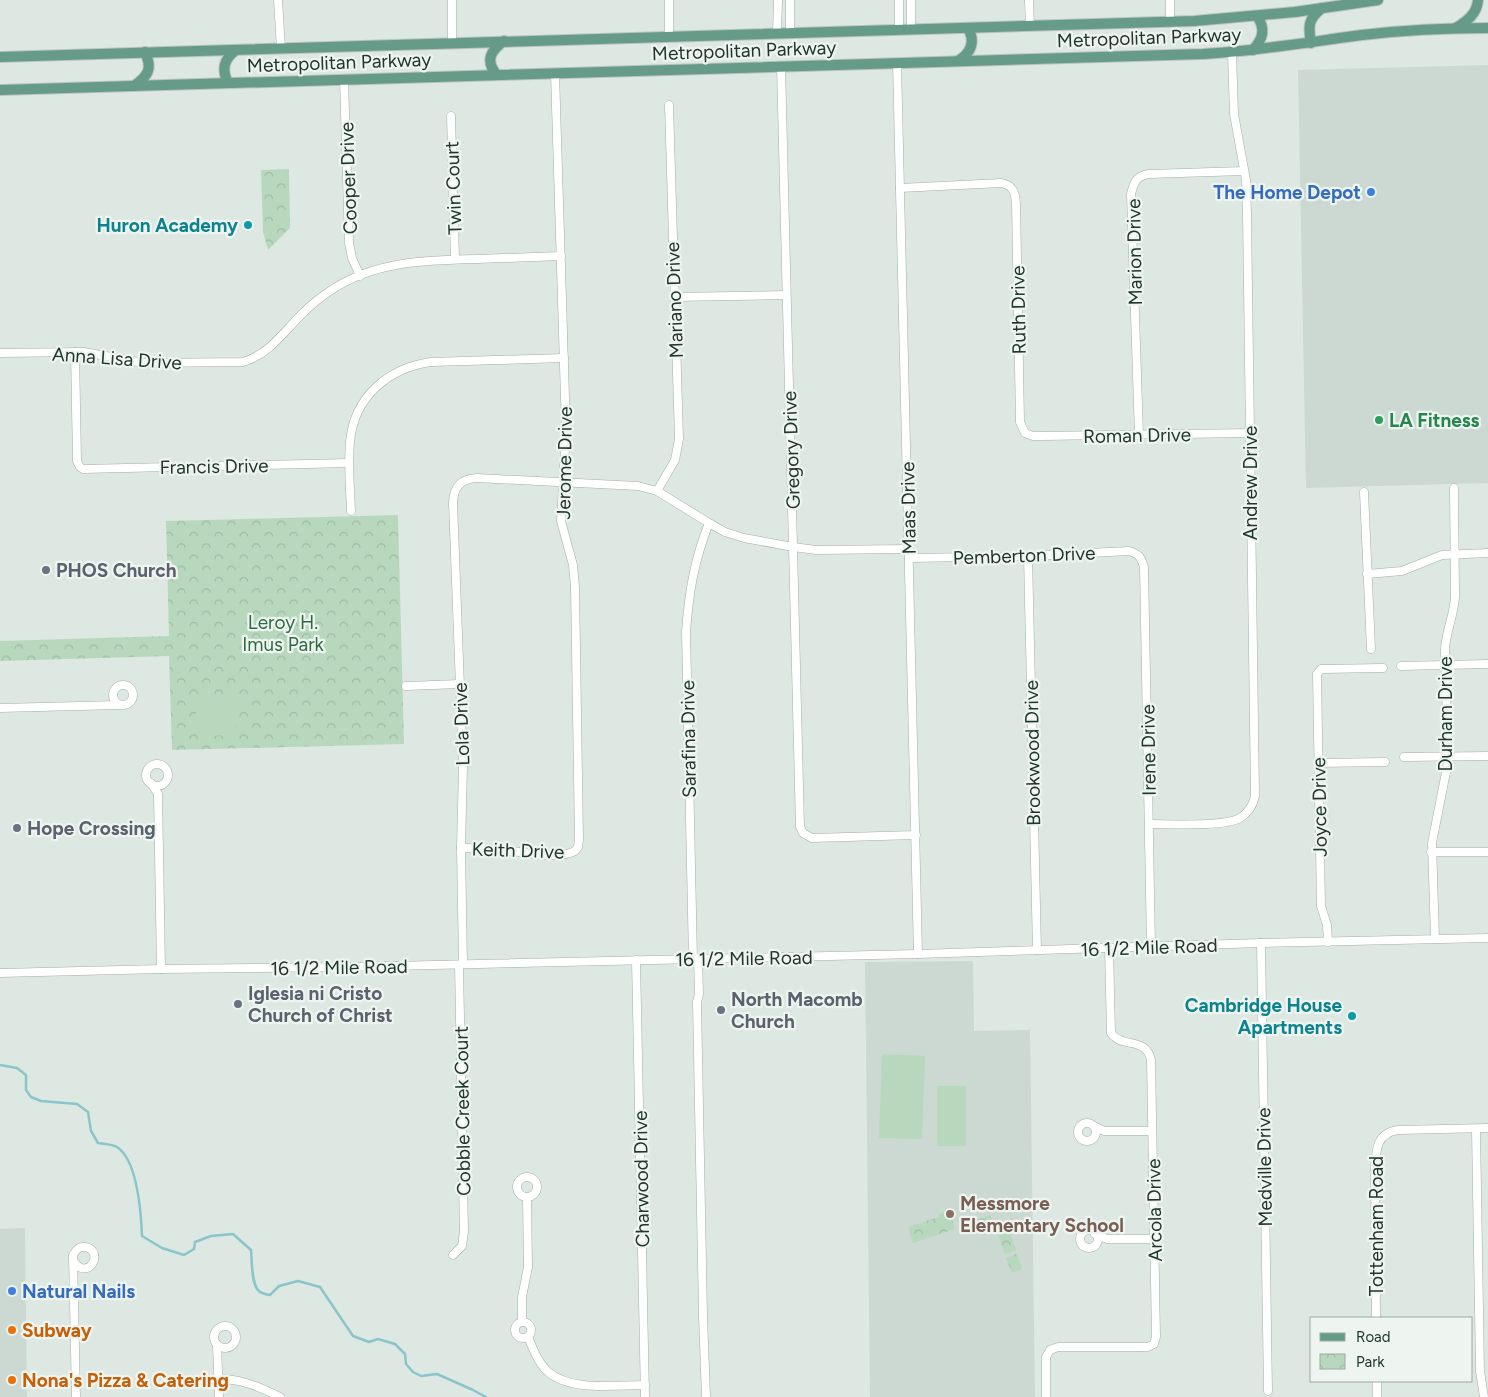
<svg xmlns="http://www.w3.org/2000/svg" width="1488" height="1397" font-family="Figtree,sans-serif">
<style>
.built{fill:#ccd8d2}
.park{fill:url(#park-crowns)}
.pitch{fill:#b8d8be}
.lines{fill:none;stroke-linecap:round;stroke-linejoin:round}
.stream{stroke:#89c5ca;stroke-width:2.5}
.minor-casing{stroke:#a2afa9;stroke-width:9}
.major-casing{stroke:#bcc3c1;stroke-width:12}
.minor{stroke:#fff;stroke-width:8}
.major{stroke:#669b89;stroke-width:10}
.shop-dot{fill:#3f7fe0;stroke:#eef5f1;stroke-width:2}
.culture-dot{fill:#0f9aa8;stroke:#eef5f1;stroke-width:2}
.leisure-dot{fill:#2e9e5b;stroke:#eef5f1;stroke-width:2}
.worship-dot{fill:#6b7280;stroke:#eef5f1;stroke-width:2}
.education-dot{fill:#8d6e63;stroke:#eef5f1;stroke-width:2}
.food-dot{fill:#e8710a;stroke:#eef5f1;stroke-width:2}
.labels{text-anchor:middle;stroke-width:4.5;stroke-linejoin:round;paint-order:stroke}
.street-label{font-size:19px;fill:#21362f;stroke:#eef5f1}
.shop-label{font-size:19px;font-weight:bold;fill:#366cbe;stroke:#eef5f1;text-anchor:end}
.culture-label{font-size:19px;font-weight:bold;fill:#0d838f;stroke:#eef5f1;text-anchor:end}
.leisure-label{font-size:19px;font-weight:bold;fill:#27864d;stroke:#eef5f1;text-anchor:start}
.worship-label{font-size:19px;font-weight:bold;fill:#5b616d;stroke:#eef5f1;text-anchor:start}
.park-label{font-size:19px;fill:#2f6a41;stroke:#eef5f1}
.education-label{font-size:19px;font-weight:bold;fill:#785e54;stroke:#eef5f1;text-anchor:start}
.food-label{font-size:19px;font-weight:bold;fill:#c56008;stroke:#eef5f1;text-anchor:start}
</style>
<defs>
<pattern id="park-crowns" width="20" height="18" patternUnits="userSpaceOnUse" patternTransform="scale(1.25)"><rect width="20" height="18" fill="#b8d8be"/><path d="M2 6a3 3 0 1 1 6 0M12 15a3 3 0 1 1 6 0" fill="none" stroke="#9ebaa4"/></pattern>
</defs>
<rect width="100%" height="100%" fill="#dee8e3"/>
<g class="built">
<polygon points="1488,65 1488,483 1306,488 1298,70"/>
<polygon points="973,961 974,1031 1030,1030 1035,1397 870,1397 865,962"/>
<polygon points="25,1228 27,1397 0,1397 0,1229"/>
</g>
<g class="park">
<polygon points="289,169 290,228 268,250 263,232 261,170"/>
<polygon points="398,515 404,744 172,750 169,656 0,661 0,641 169,636 166,521"/>
<polygon points="949,1211 955,1229 913,1243 908,1227 939,1217 939,1214"/>
<polygon points="990,1215 994,1226 976,1233 972,1222"/>
<polygon points="1009,1231 1016,1250 1005,1254 998,1235"/>
<polygon points="1017,1254 1022,1269 1012,1273 1006,1258"/>
</g>
<g class="pitch">
<polygon points="240,608 250,614 239,634 229,628"/>
<polygon points="236,697 237,718 196,718 196,698"/>
<polygon points="232,718 235,722 235,731 232,735 204,736 200,732 200,723 201,720"/>
<polygon points="882,1054 925,1056 922,1139 879,1138"/>
<rect x="937" y="1086" width="29" height="60"/>
</g>
<g class="lines">
<path class="stream" d="M0,1065L17,1068L26,1075V1090L31,1097L41,1101L77,1104L88,1112L91,1131L98,1143C103,1144 112,1144 117,1147C138,1161 141,1213 142,1236L162,1248L184,1255L194,1249L195,1242L211,1236L233,1234L251,1250C252,1259 251,1285 259,1291C262,1294 266,1294 270,1295L279,1286L298,1281L320,1287L353,1336L369,1342L378,1339L395,1344L405,1354L406,1364L413,1372L421,1376L437,1374L473,1390L486,1397"/>
<defs>
<g id="minor">
<polyline points="278,0 281,48"/>
<polyline points="452,0 452,43"/>
<polyline points="669,0 669,36"/>
<polyline points="790,0 790,33"/>
<polyline points="899,0 899,29"/>
<polyline points="911,0 911,29"/>
<polyline points="1029,0 1030,26"/>
<polyline points="1170,0 1170,21"/>
<polyline points="777,33 778,0"/>
<polyline points="897,63 918,954"/>
<polyline points="781,66 800,827 803,833 812,838 916,835"/>
<polyline points="344,79 349,243 352,258 360,276"/>
<polyline points="451,116 455,259"/>
<path d="M900,188L1001,183C1013,185 1015,192 1016,203L1020,422L1025,433L1033,436H1041L1250,433"/>
<polyline points="674,297 786,295"/>
<polyline points="75,352 77,461 80,467 83,469 349,463"/>
<path d="M0,353L84,352L144,363L243,362C270,354 284,331 304,312C312,304 321,297 330,291C374,261 426,260 477,259C505,258 533,257 561,256"/>
<path d="M1139,435L1131,194C1134,182 1136,176 1149,174L1244,171"/>
<polyline points="657,491 675,460 679,439 669,105"/>
<polyline points="1364,492 1371,649"/>
<path d="M351,511C350,488 348,465 350,442C354,397 388,368 431,362L564,358"/>
<polyline points="1028,556 1037,950"/>
<path d="M909,558L1028,556L1129,551C1139,554 1141,557 1144,567L1151,947"/>
<polyline points="1367,574 1402,571 1442,555 1488,553"/>
<polyline points="1401,666 1488,664"/>
<circle cx="123" cy="695" r="10"/>
<polyline points="406,686 460,684"/>
<polyline points="0,708 119,705"/>
<polyline points="1404,757 1488,756"/>
<polyline points="1318,763 1385,762"/>
<circle cx="157" cy="775" r="11"/>
<polyline points="151,783 158,794 161,969"/>
<path d="M1149,824C1169,824 1225,827 1240,818C1248,813 1253,806 1255,796L1247,215L1246,180L1234,114L1232,53"/>
<path d="M461,848C473,848 485,848 497,849C519,851 555,861 575,851L578,847L579,840L575,587L573,565L561,521L566,430L555,73"/>
<polyline points="1431,852 1488,852"/>
<path d="M1435,939L1432,843L1448,762L1445,649C1446,631 1454,615 1455,597L1454,488"/>
<polyline points="1328,942 1327,925 1321,906 1317,674 1321,669 1383,668"/>
<polyline points="1261,943 1268,1391"/>
<polyline points="698,958 699,994 697,1002 703,1316 706,1397"/>
<path d="M693,959L686,632C689,592 694,561 709,523"/>
<polyline points="636,960 645,1397"/>
<path d="M463,964L461,848L463,766L453,502C454,486 461,479 477,478L638,486L657,491L709,523L725,532L744,538L793,547L816,550L909,549"/>
<polyline points="0,973 161,969 348,967 918,954 1261,943 1488,938"/>
<circle cx="1087" cy="1132" r="9"/>
<polyline points="1094,1126 1104,1131 1152,1131"/>
<polyline points="1476,1129 1480,1371 1484,1397"/>
<circle cx="527" cy="1187" r="10"/>
<circle cx="1089" cy="1239" r="9"/>
<polyline points="1095,1234 1107,1239 1155,1239"/>
<polyline points="453,1255 462,1246 464,1232 459,965"/>
<path d="M74,1262C89,1282 105,1250 85,1247C79,1246 76,1250 73,1255L76,1397"/>
<path d="M1376,1318L1375,1169C1376,1151 1376,1133 1398,1130L1488,1128"/>
<polyline points="522,1321 522,1297 528,1267 527,1197"/>
<circle cx="523" cy="1330" r="8"/>
<circle cx="225" cy="1337" r="11"/>
<path d="M528,1337C533,1349 538,1362 547,1371C570,1392 615,1385 645,1385"/>
<polyline points="217,1345 219,1397"/>
<path d="M218,1379C242,1379 260,1387 280,1397"/>
<polyline points="1377,1381 1377,1397"/>
<path d="M1046,1397V1357L1050,1350L1058,1347H1148L1154,1344L1156,1337L1151,1060C1146,1036 1122,1049 1111,1033L1109,948"/>
</g>
<g id="major">
<path d="M1456,28C1467,21 1477,14 1478,0"/>
<path d="M1311,43C1308,26 1308,19 1322,8"/>
<path d="M1253,50C1263,39 1266,29 1257,16"/>
<polyline points="0,57 1194,21 1295,12 1378,0"/>
<path d="M958,61C971,53 976,42 968,28"/>
<path d="M497,75C485,61 490,51 504,41"/>
<path d="M228,83C221,69 224,59 236,50"/>
<path d="M134,86C148,76 153,69 145,52"/>
<path d="M0,90L1203,54C1257,51 1309,42 1362,35C1404,30 1446,28 1488,28"/>
</g>
</defs>
<use href="#minor" class="minor-casing"/>
<use href="#major" class="major-casing"/>
<use href="#minor" class="minor"/>
<use href="#major" class="major"/>
</g>
<g class="shop-dot">
<circle cx="1371" cy="192" r="5"/>
<circle cx="12" cy="1291" r="5"/>
</g>
<g class="culture-dot">
<circle cx="248" cy="225" r="5"/>
<circle cx="1352" cy="1016" r="5"/>
</g>
<circle class="leisure-dot" cx="1379" cy="420" r="5"/>
<g class="worship-dot">
<circle cx="46" cy="570" r="5"/>
<circle cx="17" cy="828" r="5"/>
<circle cx="238" cy="1004" r="5"/>
<circle cx="721" cy="1010" r="5"/>
</g>
<circle class="education-dot" cx="950" cy="1214" r="5"/>
<g class="food-dot">
<circle cx="12" cy="1330" r="5"/>
<circle cx="12" cy="1380" r="5"/>
</g>
<g class="labels">
<g class="street-label">
<text transform="translate(1149 37) rotate(-2)" y="7">Metropolitan Parkway</text>
<text transform="translate(744 50) rotate(-2)" y="7">Metropolitan Parkway</text>
<text transform="translate(339 62) rotate(-2)" y="7">Metropolitan Parkway</text>
<text transform="translate(348 178) rotate(-92)" y="7">Cooper Drive</text>
<text transform="translate(453 188) rotate(-92)" y="7">Twin Court</text>
<text transform="translate(1134 252) rotate(-91)" y="7">Marion Drive</text>
<text transform="translate(674 300) rotate(-92)" y="7">Mariano Drive</text>
<text transform="translate(1018 310) rotate(-91)" y="7">Ruth Drive</text>
<text transform="translate(117 358) rotate(4)" y="7">Anna Lisa Drive</text>
<text transform="translate(1137 435) rotate(-1)" y="7">Roman Drive</text>
<text transform="translate(791 450) rotate(-92)" y="7">Gregory Drive</text>
<text transform="translate(564 463) rotate(-89)" y="7">Jerome Drive</text>
<text transform="translate(214 466) rotate(-1)" y="7">Francis Drive</text>
<text transform="translate(1250 483) rotate(-90)" y="7">Andrew Drive</text>
<text transform="translate(908 508) rotate(-91)" y="7">Maas Drive</text>
<text transform="translate(1024 555) rotate(-2)" y="7">Pemberton Drive</text>
<text transform="translate(1445 714) rotate(-90)" y="7">Durham Drive</text>
<text transform="translate(461 724) rotate(-92)" y="7">Lola Drive</text>
<text transform="translate(688 739) rotate(-91)" y="7">Sarafina Drive</text>
<text transform="translate(1148 750) rotate(-91)" y="7">Irene Drive</text>
<text transform="translate(1032 753) rotate(-91)" y="7">Brookwood Drive</text>
<text transform="translate(1319 807) rotate(-91)" y="7">Joyce Drive</text>
<text transform="translate(518 850) rotate(2)" y="7">Keith Drive</text>
<text transform="translate(1149 947) rotate(-2)" y="7">16 1/2 Mile Road</text>
<text transform="translate(744 958) rotate(-1)" y="7">16 1/2 Mile Road</text>
<text transform="translate(339 967) rotate(-1)" y="7">16 1/2 Mile Road</text>
<text transform="translate(462 1111) rotate(-91)" y="7">Cobble Creek Court</text>
<text transform="translate(1264 1167) rotate(-91)" y="7">Medville Drive</text>
<text transform="translate(641 1179) rotate(-91)" y="7">Charwood Drive</text>
<text transform="translate(1154 1210) rotate(-91)" y="7">Arcola Drive</text>
<text transform="translate(1376 1226) rotate(-90)" y="7">Tottenham Road</text>
</g>
<g class="shop-label">
<text x="1361" y="199">The Home Depot</text>
<text x="22" y="1298" text-anchor="start">Natural Nails</text>
</g>
<g class="culture-label">
<text x="238" y="232">Huron Academy</text>
<text x="1342" y="1012">Cambridge House<tspan x="1342" dy="22">Apartments</tspan></text>
</g>
<g class="leisure-label">
<text x="1389" y="427">LA Fitness</text>
</g>
<g class="worship-label">
<text x="56" y="577">PHOS Church</text>
<text x="27" y="835">Hope Crossing</text>
<text x="248" y="1000">Iglesia ni Cristo<tspan x="248" dy="22">Church of Christ</tspan></text>
<text x="731" y="1006">North Macomb<tspan x="731" dy="22">Church</tspan></text>
</g>
<g class="park-label">
<text x="283" y="629">Leroy H.<tspan x="283" dy="22">Imus Park</tspan></text>
</g>
<g class="education-label">
<text x="960" y="1210">Messmore<tspan x="960" dy="22">Elementary School</tspan></text>
</g>
<g class="food-label">
<text x="22" y="1337">Subway</text>
<text x="22" y="1387">Nona's Pizza &amp; Catering</text>
</g>
</g>
<rect x="1310" y="1317" width="162" height="65" fill="#eef5f1" stroke="#9ca9a3"/>
<rect x="1320" y="1333" width="25" height="8" fill="#669b89" stroke="#9ca9a3"/>
<text x="1356" y="1342" font-size="15" fill="#21362f">Road</text>
<rect x="1320" y="1354" width="25" height="15" fill="url(#park-crowns)" stroke="#9ca9a3"/>
<text x="1356" y="1367" font-size="15" fill="#21362f">Park</text>
</svg>
